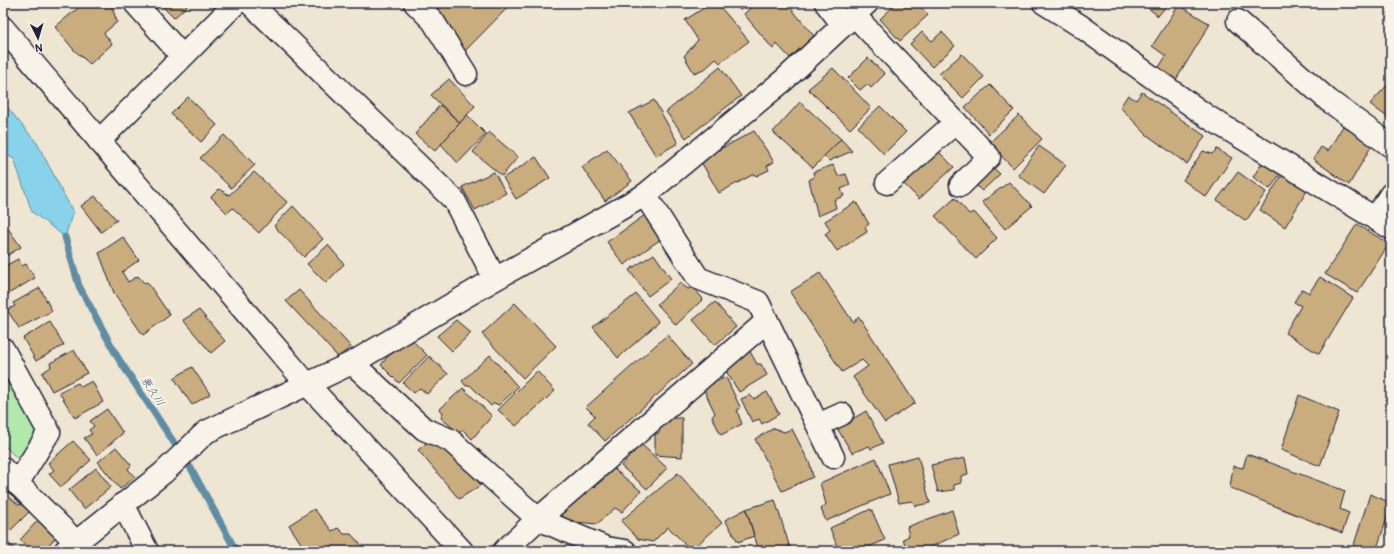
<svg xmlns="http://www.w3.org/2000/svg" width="1394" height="554" font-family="Pangolin,'Klee One',sans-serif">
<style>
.green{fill:#b1e8ab;stroke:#6a8573}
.water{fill:#89d3ea;stroke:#608ca4}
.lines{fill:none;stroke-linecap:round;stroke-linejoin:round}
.stream{stroke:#608ca4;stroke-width:7}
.building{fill:#caad7f;stroke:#22223b}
.minor-casing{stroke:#22223b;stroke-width:25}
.tertiary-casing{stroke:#22223b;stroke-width:25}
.minor{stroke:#f7f3e8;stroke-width:22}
.tertiary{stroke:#f7f3e8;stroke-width:22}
.labels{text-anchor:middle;stroke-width:4;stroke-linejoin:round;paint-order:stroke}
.water-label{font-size:11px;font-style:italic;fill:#415770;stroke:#f7f3e8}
</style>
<rect width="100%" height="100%" fill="#eee5d3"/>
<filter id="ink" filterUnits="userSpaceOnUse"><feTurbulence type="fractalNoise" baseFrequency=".025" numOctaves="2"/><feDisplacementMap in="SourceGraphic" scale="8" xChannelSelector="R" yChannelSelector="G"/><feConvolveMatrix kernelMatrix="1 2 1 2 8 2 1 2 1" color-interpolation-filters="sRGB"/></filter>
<g filter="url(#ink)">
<polygon class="green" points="3,365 41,437 17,458 3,444"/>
<polygon class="water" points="3,102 37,143 73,212 65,237 32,212 14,159 3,153"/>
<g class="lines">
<polyline class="stream" points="65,237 79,286 118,358 192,470 236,551"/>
</g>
<g class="building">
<polygon points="84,3 107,3 112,7 117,22 104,33 112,44 90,64 74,50 55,27"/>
<polygon points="159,3 190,3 174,18"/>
<polygon points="446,3 512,3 460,56 433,15"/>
<polygon points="712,3 717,3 749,41 720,63 716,59 706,68 694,73 684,56 698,40 685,20"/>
<polygon points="733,3 749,3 740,10"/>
<polygon points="756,3 794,3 790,7 814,36 790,58 777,44 773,49 744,14"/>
<polygon points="897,3 917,3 928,15 900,41 880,19"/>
<polygon points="1142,3 1169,3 1158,16"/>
<polygon points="1179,5 1210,24 1174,83 1156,72 1166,56 1152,46"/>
<polygon points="922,32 932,41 942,32 955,46 932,67 910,44"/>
<polygon points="962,54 984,77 963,98 939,74"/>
<polygon points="868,58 885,74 871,88 867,84 860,90 848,78"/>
<polygon points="720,67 741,96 686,138 666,112"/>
<polygon points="833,68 871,108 850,129 808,89"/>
<polygon points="449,79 475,106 460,123 431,95"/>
<polygon points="1391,81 1391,120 1370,104"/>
<polygon points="990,85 1014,110 989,134 965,107"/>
<polygon points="1142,92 1205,136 1187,164 1147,135 1120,107 1128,95 1136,100"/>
<polygon points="188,97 217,125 201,142 171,114"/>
<polygon points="654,100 678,143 656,156 629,113"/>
<polygon points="800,102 841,139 813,168 773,132"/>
<polygon points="440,105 460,123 435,151 415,134"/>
<polygon points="880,106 906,132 884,154 858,127"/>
<polygon points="467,115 486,134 458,163 441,144"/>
<polygon points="1019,115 1042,139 1013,168 989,143"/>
<polygon points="1343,126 1372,145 1349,185 1313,159 1321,147 1328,151"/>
<polygon points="754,131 774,162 767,166 769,170 756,176 754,174 719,193 700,160"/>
<polygon points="489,132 518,157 502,176 473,152"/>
<polygon points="224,135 255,165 231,188 200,158"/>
<polygon points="841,139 852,151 829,161 824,156"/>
<polygon points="932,145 954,167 919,199 898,178"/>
<polygon points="1039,146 1066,165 1044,194 1018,175"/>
<polygon points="607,149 632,181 605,201 582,167"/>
<polygon points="1217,149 1232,158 1206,197 1183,180 1203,151 1212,154"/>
<polygon points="536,157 550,178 516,199 503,178"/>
<polygon points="985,160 1000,174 982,191 967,177"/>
<polygon points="1264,160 1282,171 1270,189 1253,177"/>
<polygon points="833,165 838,176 846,174 850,185 841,189 844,196 834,200 836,208 818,216 809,180 814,177 813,172"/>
<polygon points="254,172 287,202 259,233 233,208 227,213 211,197 219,189 229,195"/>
<polygon points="494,172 506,193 475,210 462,187"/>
<polygon points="1238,172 1266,192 1246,221 1217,200"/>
<polygon points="1284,172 1308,189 1285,227 1260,210"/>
<polygon points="1009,182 1032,206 1005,229 982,202"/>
<polygon points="95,196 117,220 101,232 81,206"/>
<polygon points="955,198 969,214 974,212 997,238 976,259 935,216"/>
<polygon points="856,202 869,224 865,227 867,232 837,251 825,234 830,230 825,221"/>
<polygon points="293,206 323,239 304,257 274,226"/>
<polygon points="645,215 661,239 624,265 607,242"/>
<polygon points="1357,224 1389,244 1357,293 1325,274"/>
<polygon points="7,227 21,247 3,258 3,229"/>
<polygon points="123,237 139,260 122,272 128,282 138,276 144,283 147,282 170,315 143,335 114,293 99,253"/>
<polygon points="328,245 344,264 326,283 307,264"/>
<polygon points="654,254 671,279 648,296 629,270"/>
<polygon points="18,259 22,266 26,264 35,278 3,297 3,267"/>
<polygon points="820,273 853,322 859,317 915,403 885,423 853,377 868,366 862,360 842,372 790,292"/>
<polygon points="1320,277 1353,298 1319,354 1285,333 1301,306 1294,302 1302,289 1309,293"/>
<polygon points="680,283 688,289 693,287 703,299 676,325 657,304"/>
<polygon points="40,288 52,311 19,328 7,310 15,306 13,303"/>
<polygon points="299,290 351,347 338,357 286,301"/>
<polygon points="636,294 659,322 618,358 593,327"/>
<polygon points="715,302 736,327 715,345 693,320"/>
<polygon points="515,303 556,346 523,378 482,334"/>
<polygon points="199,310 225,341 211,353 183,320"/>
<polygon points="456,320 471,333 452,351 437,336"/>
<polygon points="50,322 64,345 36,361 23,338"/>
<polygon points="667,335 692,364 605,441 588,423 595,416 586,407"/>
<polygon points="412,340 427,355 399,383 381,365 388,356"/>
<polygon points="748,348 757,364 761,364 767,375 739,392 721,363"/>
<polygon points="74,350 87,373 52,391 42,373 51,367 50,363"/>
<polygon points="490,355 518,387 499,405 494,403 491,406 470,385 466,386 462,381"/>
<polygon points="429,356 448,374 427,394 420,388 414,393 403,383"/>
<polygon points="192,367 210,394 192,405 174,378"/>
<polygon points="537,371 555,391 516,426 498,410"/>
<polygon points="726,377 740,407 737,411 742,424 721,435 712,417 715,413 703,388"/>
<polygon points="92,381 103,402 75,418 59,392 78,383 81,387"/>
<polygon points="463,388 492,416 472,439 463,430 459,433 441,418 443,413 440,409"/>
<polygon points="767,392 779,414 762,424 759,419 752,422 741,399 750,395 754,399"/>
<polygon points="1299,395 1339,412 1320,466 1281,450"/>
<polygon points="107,409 123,433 97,455 84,438 92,434 89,430 94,426 90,421"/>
<polygon points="866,411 883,443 871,449 869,446 852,453 837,428"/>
<polygon points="662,418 682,418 682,457 655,455 655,434 659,433"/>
<polygon points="774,428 784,432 792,429 810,464 813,477 782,491 755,439"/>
<polygon points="430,440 444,443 481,485 459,499 418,450"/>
<polygon points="73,441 91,460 61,487 49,474 54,470 48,463"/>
<polygon points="641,444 667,468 647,489 621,466"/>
<polygon points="116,447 131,465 128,469 135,477 120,489 98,462"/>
<polygon points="1247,454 1345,491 1340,509 1349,513 1342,533 1230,488 1233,466 1243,468"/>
<polygon points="918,456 930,503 915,506 912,501 899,503 888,464"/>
<polygon points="876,458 890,494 826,521 821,509 826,504 820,483"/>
<polygon points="965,458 968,474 961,476 961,483 954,485 954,490 938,492 931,465"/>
<polygon points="96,468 111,487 84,509 69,490"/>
<polygon points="614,469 641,491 622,512 615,508 597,524 564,521 556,514 588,483 595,487"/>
<polygon points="678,473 722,523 691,550 668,527 653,542 638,539 621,521"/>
<polygon points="1370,494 1391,503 1391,506 1376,551 1352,551"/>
<polygon points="9,497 19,505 23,503 30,511 10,531 3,525 3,503"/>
<polygon points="775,500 790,548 780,551 759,551 746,509"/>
<polygon points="314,509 332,531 338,528 344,534 351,534 364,548 360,551 306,551 289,525"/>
<polygon points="746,509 754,536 738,542 725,520"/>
<polygon points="871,509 885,540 859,551 839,551 830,528"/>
<polygon points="952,510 959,534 922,551 919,551 917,547 906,548 903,539 909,536 907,527"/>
<polygon points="38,520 56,537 43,551 32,551 20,540"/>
<polygon points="3,538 17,551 3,551"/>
</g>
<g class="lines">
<defs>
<g id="minor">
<polyline points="135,3 182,56"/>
<polyline points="250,3 454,200 495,279"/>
<polyline points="415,3 433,21 466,74"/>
<polyline points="826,3 843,25"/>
<polyline points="1044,3 1079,25 1208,117 1391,228"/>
<polyline points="854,15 989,157 961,185"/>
<polyline points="1238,21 1328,100 1391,146"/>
<polyline points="887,183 956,122"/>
<polyline points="645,195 698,278 758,302 833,457"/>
<polyline points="1376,217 1391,194"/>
<polyline points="3,349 49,432 17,484"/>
<polyline points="352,363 424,429 450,440 538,519 606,548 625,551"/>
<polyline points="307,384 462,551"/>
<polyline points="818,425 842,414"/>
<polyline points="3,469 75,541"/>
<polyline points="123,504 147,551"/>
<polyline points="65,551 163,473 206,432 352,363 495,279 645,195 784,80 867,3"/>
<polyline points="504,551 538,519 767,321"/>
</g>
<g id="tertiary">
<polyline points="3,28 307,384"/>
<polyline points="99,141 236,3"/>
</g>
</defs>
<use href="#minor" class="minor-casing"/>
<use href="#tertiary" class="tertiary-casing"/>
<use href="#minor" class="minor"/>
<use href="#tertiary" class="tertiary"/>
</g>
</g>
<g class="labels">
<g class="water-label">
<text transform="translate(153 391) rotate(57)" y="4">兼久川</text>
</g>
</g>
<rect width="1394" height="554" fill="none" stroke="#f7f3e8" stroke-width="16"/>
<rect x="8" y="8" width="1378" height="538" fill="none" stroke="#22223b" stroke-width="1.5" filter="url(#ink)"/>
<g transform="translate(38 38) rotate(175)" stroke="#f7f3e8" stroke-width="3" paint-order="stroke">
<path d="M0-3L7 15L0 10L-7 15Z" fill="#22223b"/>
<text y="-6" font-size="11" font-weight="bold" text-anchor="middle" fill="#22223b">N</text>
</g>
</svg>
